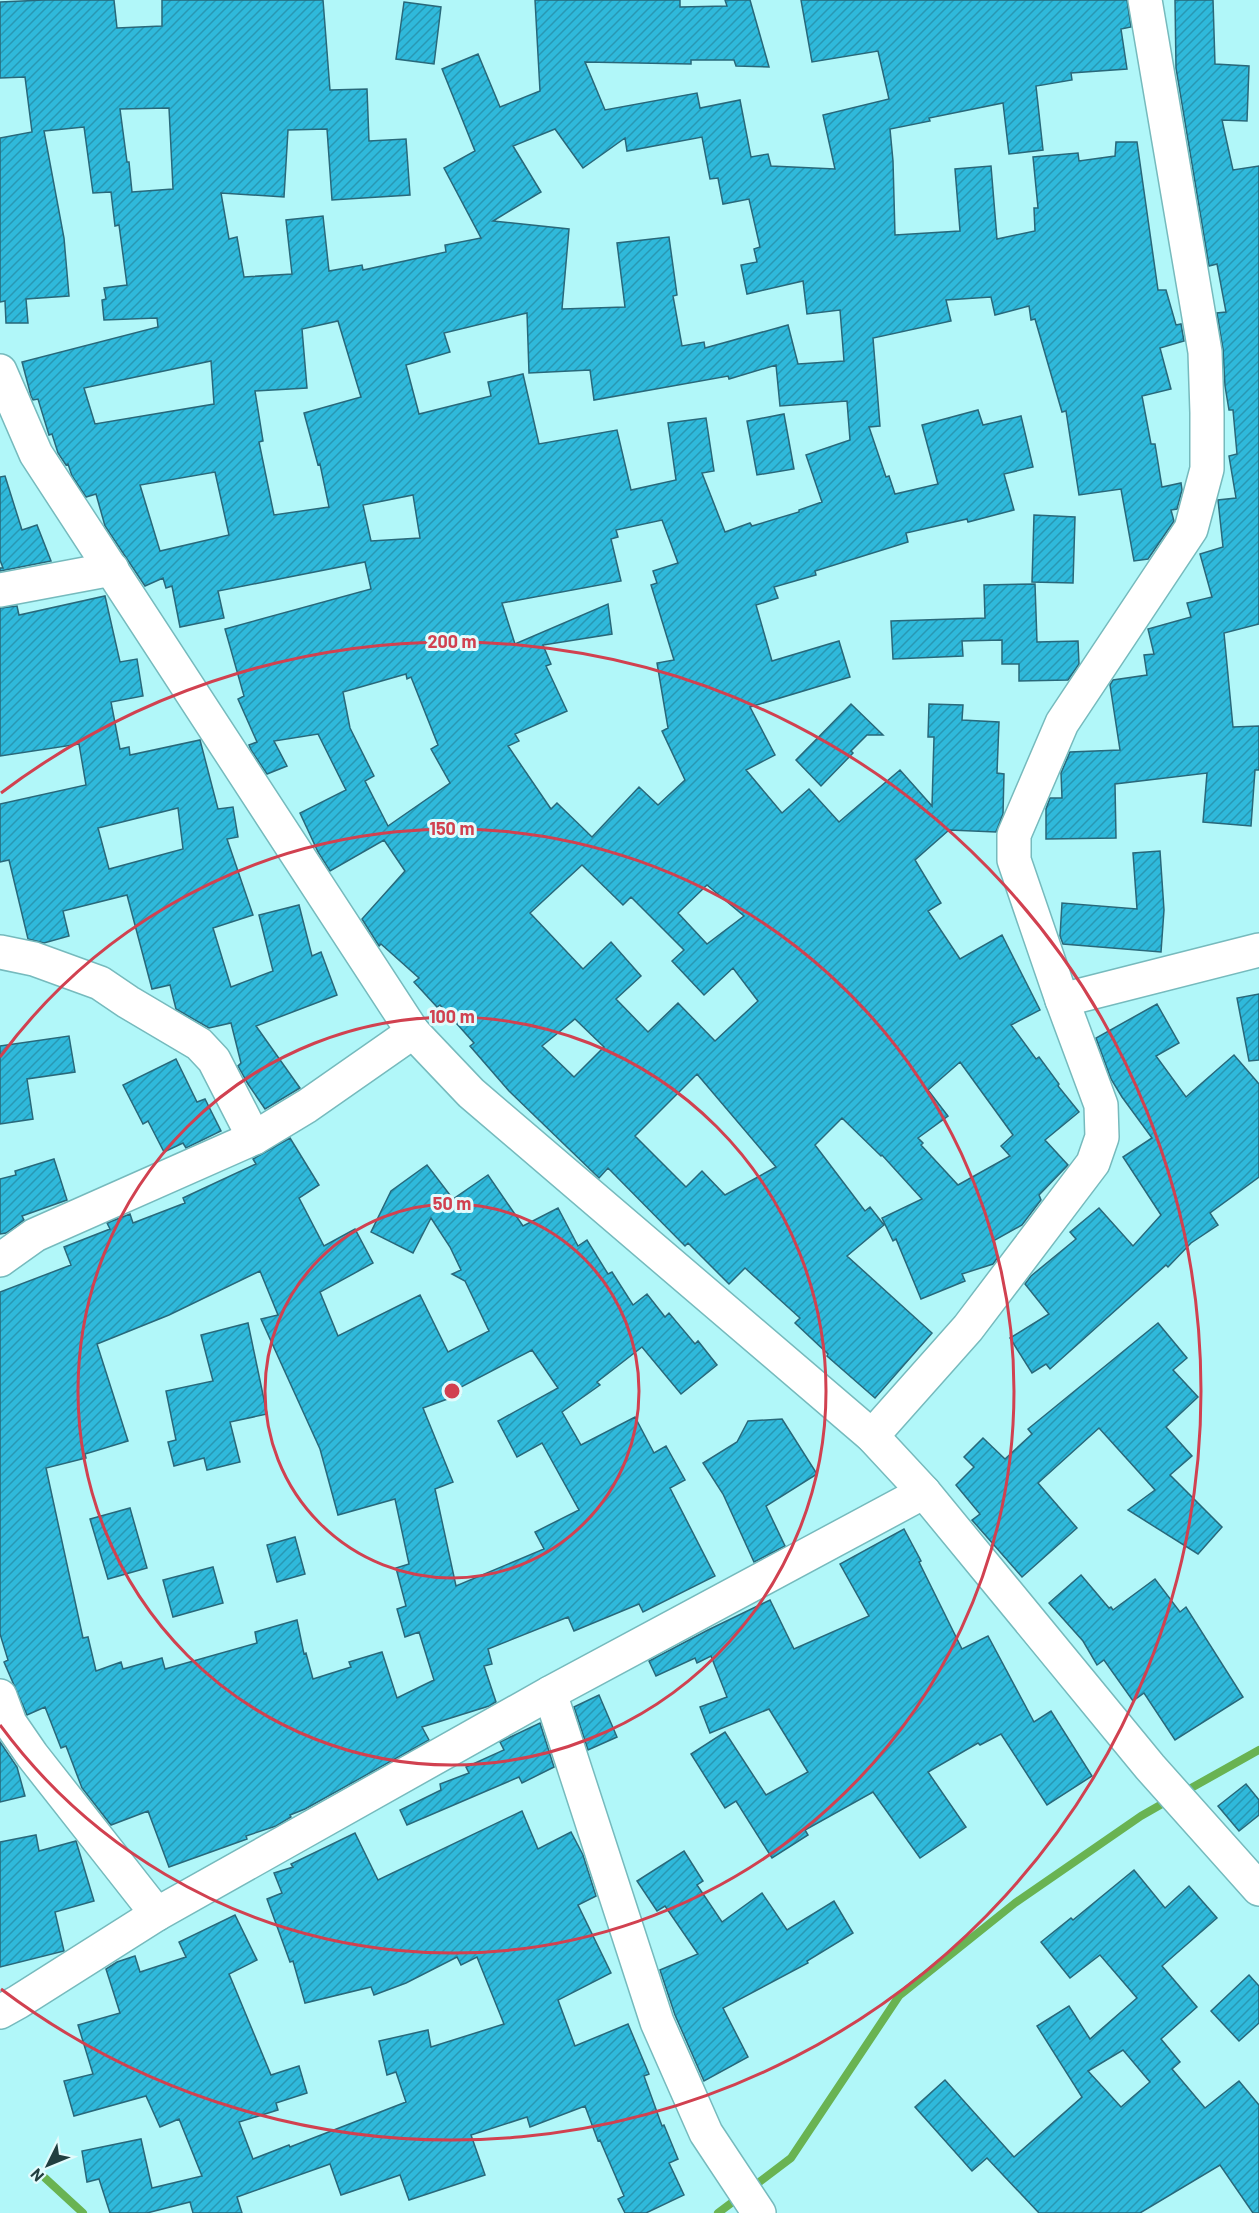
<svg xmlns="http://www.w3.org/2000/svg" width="1259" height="2213" font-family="Barlow,sans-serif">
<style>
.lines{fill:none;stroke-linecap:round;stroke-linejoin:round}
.stream{stroke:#69b352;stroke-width:8}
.building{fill:url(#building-hatch);stroke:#29687a;stroke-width:1.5;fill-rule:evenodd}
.minor-casing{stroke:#76babd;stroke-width:36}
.minor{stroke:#fff;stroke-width:33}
.ring{fill:none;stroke:#d14150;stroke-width:3}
.centre{fill:#d14150;stroke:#e1fbfc;stroke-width:3}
.ring-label{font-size:18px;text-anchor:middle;font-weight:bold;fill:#d14150;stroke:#e1fbfc;stroke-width:6;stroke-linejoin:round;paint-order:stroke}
</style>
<defs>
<pattern id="building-hatch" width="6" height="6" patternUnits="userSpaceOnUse" patternTransform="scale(1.5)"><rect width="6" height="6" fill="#2fb9db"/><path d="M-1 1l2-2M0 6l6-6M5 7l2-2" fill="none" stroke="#2898b3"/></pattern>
</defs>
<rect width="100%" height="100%" fill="#b1f7f9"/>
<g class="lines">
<g class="stream">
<polyline points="1184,1792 1259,1750"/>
<polyline points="45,2178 83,2213"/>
<polyline points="750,2189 791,2158 899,1996 1015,1903 1141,1816 1169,1800"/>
<polyline points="718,2213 738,2198"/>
</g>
</g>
<g class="building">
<path d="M44,0H114L117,28L162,26V0H323L330,90L367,89L369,141L406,139L410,195L332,200L327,129L288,130L284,197L221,193L229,239L237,237L244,277L292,274L286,220L323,216L329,271L362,265L363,270L446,252L445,245L481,238L444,168L475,151L442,69L478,54L500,107L540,91L535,0H680V7L727,6L725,0H750L769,67L736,66L734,60H691V64L585,62L605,110L697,93L700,108L740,100L751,157L768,154L771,166L835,169L823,115L889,99L878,51L812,62L801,0H1127L1131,27L1121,29L1127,69L1071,73L1072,80L1036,86L1043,150L1009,154L1003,103L929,118L930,121L890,129L893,161L895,235L960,231L955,169L991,166L997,239L1035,231L1034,208H1038L1033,157L1078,153L1079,161L1115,156L1116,142H1137L1158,290H1166L1176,325L1181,324L1184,341L1160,348L1171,389L1142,396L1151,444H1155L1162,487L1181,483L1182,490L1177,509L1171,510L1174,521L1148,559L1134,561L1121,489L1079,495L1066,411L1062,412L1035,319L1031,320L1029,306L995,315L991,297L946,300L951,321L873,338L880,426L869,427L886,477L889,476L895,494L938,484L922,425L978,410L983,425L1021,416L1033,467L1004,474L1014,510L968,522L967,519L906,533L908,542L815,571L816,575L774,587L778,598L756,605L772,661L839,641L850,677L750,707L775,755L746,770L782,813L809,789L839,822L900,770L932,806L934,737H928L929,704L963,705L962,720L999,722L997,773L1004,774L1003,814L996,832L949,830L915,860L941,903L928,911L960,959L1002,935L1040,1010L1011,1025L1036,1059L1039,1057L1059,1084L1058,1086L1079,1112L1045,1140L1068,1165L1039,1195L1041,1200L1022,1225L993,1241L998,1257L993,1264L962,1274L965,1281L921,1299L896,1239L893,1241L882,1218L922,1199L882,1155L881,1156L842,1118L815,1145L865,1211L870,1207L884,1225L847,1256L932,1333L875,1398L827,1356L828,1354L795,1323L800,1318L745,1268L729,1284L688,1243L685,1246L608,1168L599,1178L597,1176L509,1091L470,1046L474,1043L440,1005L437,1007L414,982L419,978L381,944L379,946L362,919L405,871L384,840L330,871L318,852L300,813L346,790L318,734L274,741L287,766L267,774L251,750L249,745L257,742L238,699L244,696L225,629L371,589L365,562L218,591L224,618L180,627L172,586L166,588L163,578L145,586L105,526L96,494L86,497L72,476L68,464L66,465L58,453L52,434L49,435L38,399L33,400L31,396L22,362L158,327L157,318L104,320L102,300L106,299L104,288L127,285L119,225L115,226L111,192L93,193L84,127L44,131L64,238L69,296L26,299L28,323H6L5,301L0,302V138L32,132L25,77L0,78V2ZM169,108L173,189L132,192L129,162H127L120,109ZM555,129L583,168L625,138L627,151L702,137L710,179L718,178L723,204L749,199L760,247L754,249L757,262L741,265L747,294L803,281L807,314L840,310L844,361L798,364L788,325L705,348L704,342L682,346L673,296L677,295L669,237L617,243L625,307L562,309L569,229L493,221L541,192L513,146ZM527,313L529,373L590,370L594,400L728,376L729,379L776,365L780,406L847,401L850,440L806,455L822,502L799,510V512L752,526L750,523L725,532L702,473L714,471L706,418L668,423L676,480L631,490L617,430L539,444L523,374L488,382L491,396L419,414L406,365L450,352L444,333ZM338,321L361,397L304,413L318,465L320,464L329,507L274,515L259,442L263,441L255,391L307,388L302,329ZM211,361L214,404L95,424L84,388ZM215,472L229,535L160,551L140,485ZM413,495L420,538L371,541L363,505ZM662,520L678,563L653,571L657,583L651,585L674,660L657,663L668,728L662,731L685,780L658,805L639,787L592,837L557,803L551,809L508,746L519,741L515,734L567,711L546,666L551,664L543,645L612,634L608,604L515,644L502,603L621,581L611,539L618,537L616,530ZM406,674L407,679L411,677L438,745L431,749L450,783L388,826L365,781L374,776L350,728L343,692ZM582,865L623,905L631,897L684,950L672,961L704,995L733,968L758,1001L715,1041L678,1003L648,1032L616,999L641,976L611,942L583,969L530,913ZM707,885L744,916L707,944L678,913ZM575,1019L604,1047L574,1077L542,1046ZM960,1062L1013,1135L1001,1146L1010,1156L958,1185L921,1145L923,1143L918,1138L948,1116L928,1090ZM697,1074L776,1167L725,1195L702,1171L686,1187L635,1136Z"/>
<polygon points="1175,0 1213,0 1215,64 1249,66 1247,121 1222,120 1233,170 1259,166 1259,624 1224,633 1233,727 1259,726 1259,770 1255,770 1251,826 1203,822 1207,773 1115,784 1116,838 1046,839 1046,809 1050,798 1062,798 1061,773 1070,752 1120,750 1110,685 1113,680 1147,675 1144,655 1154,654 1148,629 1191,617 1187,603 1212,597 1200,554 1223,547 1218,500 1236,498 1229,456 1237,454 1233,410 1229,410 1225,386 1223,349 1217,313 1226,312 1217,264 1209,266 1176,68"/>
<polygon points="404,2 441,7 434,64 396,59"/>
<polygon points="784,414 794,469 757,475 747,421"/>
<polygon points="5,476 22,530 37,525 51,561 0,571 0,568 3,568 0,560 0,477"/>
<polygon points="1034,515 1075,517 1073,583 1032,582"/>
<polygon points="1035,584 1037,642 1078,641 1079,664 1068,680 1019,681 1019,664 1002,664 1002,640 962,641 963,656 893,659 891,621 985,618 984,585"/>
<path d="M105,596L120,662L137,659L143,696L111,702L120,749L129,747L130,755L200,740L218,809L233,807L238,837L227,839L253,915L213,928L231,987L273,971L259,915L299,905L312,956L321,952L337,995L256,1026L300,1088L265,1109L248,1084L238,1066L241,1063L231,1023L209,1028L176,1009L170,985L152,989L127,895L63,911L69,936L44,943L28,939L9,860L0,862V804L86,785L79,744L0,756V608L17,606L19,615ZM178,808L183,849L109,869L98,828Z"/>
<polygon points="851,704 883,735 867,735 851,751 853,753 821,786 796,760"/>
<polygon points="1160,851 1164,910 1161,952 1063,944 1060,936 1062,903 1137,909 1133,853"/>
<polygon points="1259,994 1259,1060 1249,1061 1237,998"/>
<polygon points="1157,1004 1179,1043 1156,1056 1186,1097 1234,1055 1259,1084 1259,1177 1210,1213 1218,1225 1191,1243 1168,1267 1166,1265 1050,1369 1046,1364 1032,1373 1010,1338 1049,1314 1025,1284 1031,1276 1076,1239 1070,1232 1099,1208 1133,1246 1161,1215 1123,1157 1152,1138 1122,1097 1111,1079 1096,1038"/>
<polygon points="69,1036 75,1072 27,1079 33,1119 0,1124 0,1046"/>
<polygon points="176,1059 197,1102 205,1099 221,1131 186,1148 183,1143 164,1152 148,1121 143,1124 123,1085"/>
<path d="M290,1138L319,1185L299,1198L324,1246L355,1229L373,1263L320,1292L338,1336L420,1295L448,1352L489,1331L465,1281L452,1274L461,1270L450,1247L431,1218L413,1253L371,1232L391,1191L427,1165L453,1199L488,1175L523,1226L558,1208L578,1246L587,1240L608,1274L612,1272L633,1305L647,1294L665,1317L669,1313L695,1344L698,1341L717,1365L681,1394L642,1347L597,1382L600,1385L562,1412L581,1445L635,1417L654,1453L666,1446L685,1480L670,1488L715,1576L643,1612L639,1604L574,1631L568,1617L488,1649L492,1664L484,1666L496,1702L489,1706L422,1727L429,1740L305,1809L290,1815L291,1817L276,1826L246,1836L247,1839L169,1867L148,1811L111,1825L82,1788L66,1746L61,1748L45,1707L27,1715L4,1662L8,1660L0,1634V1292L71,1265L64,1247L110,1229L107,1223L130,1214L133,1223L185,1203L183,1198L256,1164L253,1159ZM260,1271L278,1315L261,1319L320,1449L338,1515L395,1499L409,1564L396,1568L406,1606L397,1609L405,1637L419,1632L434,1680L397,1698L382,1652L349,1662L351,1667L313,1679L306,1653L304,1654L297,1620L255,1632L257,1643L165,1669L162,1658L123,1669L121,1662L96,1671L88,1637L83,1638L46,1468L86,1458L85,1454L128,1441L97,1344L169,1315ZM532,1350L558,1388L498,1421L517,1457L542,1443L579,1510L535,1532L544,1549L456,1586L435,1489L453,1482L423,1408L461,1394L459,1388Z"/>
<polygon points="54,1159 67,1200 22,1216 24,1220 6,1233 0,1234 0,1179 16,1175 15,1171"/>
<polygon points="248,1323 267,1414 230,1422 240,1462 207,1470 204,1458 174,1466 168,1442 176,1440 166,1391 213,1381 201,1335"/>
<polygon points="1158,1323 1187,1358 1173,1370 1198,1397 1166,1427 1192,1456 1170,1475 1222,1527 1198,1554 1128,1510 1155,1490 1099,1428 1038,1483 1077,1528 1022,1577 972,1520 980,1514 956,1485 974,1467 964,1457 983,1438 1005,1459 1032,1434 1028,1429"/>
<polygon points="782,1419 817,1474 766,1506 785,1546 754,1562 723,1494 703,1463 737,1442 748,1421"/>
<polygon points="130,1508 147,1568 108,1579 90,1519"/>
<polygon points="904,1529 921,1561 919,1562 962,1649 988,1636 1034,1722 1051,1711 1092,1776 1047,1805 1001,1734 980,1745 978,1743 928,1772 966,1827 920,1858 873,1792 805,1830 808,1835 772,1858 736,1801 725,1808 691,1754 725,1732 766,1795 808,1772 769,1709 710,1733 700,1707 727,1697 711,1656 697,1663 695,1658 656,1676 649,1661 708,1630 770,1600 794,1649 869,1616 840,1564"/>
<polygon points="295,1537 305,1574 277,1582 267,1545"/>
<polygon points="213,1567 223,1603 173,1617 163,1580"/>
<polygon points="1081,1575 1109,1608 1111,1607 1113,1610 1155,1579 1180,1612 1186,1607 1243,1697 1175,1740 1144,1693 1133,1701 1104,1660 1097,1665 1083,1641 1049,1603"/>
<polygon points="599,1695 617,1737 588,1750 574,1707"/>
<polygon points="540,1723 554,1767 522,1783 519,1777 407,1825 400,1810 441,1790 440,1784 469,1773 466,1767 504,1750 500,1742"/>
<polygon points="0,1742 17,1767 25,1796 0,1802"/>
<polygon points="1246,1784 1259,1800 1259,1815 1239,1831 1218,1806"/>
<polygon points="522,1811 538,1849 571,1832 583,1855 596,1896 578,1905 611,1973 558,2000 575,2046 628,2024 649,2074 644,2076 662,2126 664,2125 678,2159 669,2163 684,2195 646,2213 625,2213 618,2199 624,2196 600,2140 598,2141 585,2106 530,2127 527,2117 471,2135 485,2175 409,2200 400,2175 341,2195 330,2164 237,2197 242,2213 193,2213 190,2202 147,2213 110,2213 99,2179 87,2182 82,2151 141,2139 152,2188 202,2176 179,2119 160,2127 146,2096 74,2116 64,2081 93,2074 78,2025 120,2013 106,1969 117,1962 135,1956 140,1972 186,1957 179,1942 235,1915 257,1960 229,1974 232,1981 271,2075 299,2066 307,2093 276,2103 278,2110 239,2122 253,2159 289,2145 290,2147 406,2102 396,2072 387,2075 379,2041 428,2030 431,2047 504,2024 477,1957 461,1965 457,1957 406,1983 374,1995 371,1987 305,2003 293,1961 290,1962 267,1899 282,1893 274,1873 293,1867 291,1864 355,1833 378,1880"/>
<polygon points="36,1835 39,1851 76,1841 94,1901 55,1912 64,1951 0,1967 0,1842"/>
<polygon points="684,1851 703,1881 697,1885 722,1922 762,1893 787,1930 834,1901 853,1933 807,1961 808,1963 723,2008 748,2057 704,2081 675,2015 660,1970 698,1954 665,1906 657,1911 637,1881"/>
<path d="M1134,1870L1165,1908L1189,1886L1217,1918L1162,1966L1197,2007L1161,2039L1180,2062L1172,2069L1205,2108L1239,2081L1259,2105V2213H1253L1220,2165L1140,2213H1039L987,2158L972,2171L915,2107L945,2080L1014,2157L1082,2097L1037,2026L1069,2006L1090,2039L1137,1998L1100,1955L1070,1978L1041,1942L1071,1918L1073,1920ZM1123,2050L1150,2082L1121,2107L1088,2071Z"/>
<polygon points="1249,1975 1259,1986 1259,2023 1239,2041 1211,2011"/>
</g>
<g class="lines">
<defs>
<g id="minor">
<polyline points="0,371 36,454 413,1032 471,1093 872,1436 924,1492 1150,1767 1259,1889"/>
<polyline points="0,590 112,569"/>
<polyline points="0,952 34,959 100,983 128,1002 199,1044 214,1060 254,1138"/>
<polyline points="1062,1000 1259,950"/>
<polyline points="0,1260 35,1235 254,1138 307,1106 413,1032"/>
<polyline points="872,1436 968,1328 1093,1163 1102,1137 1101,1105 1062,1000 1014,860 1014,835 1062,723 1191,529 1207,469 1207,413 1205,352 1145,0"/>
<polyline points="550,1693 657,2022 706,2133 759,2213"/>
<polyline points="0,1696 10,1723 32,1755 157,1914"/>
<polyline points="0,2012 18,2002 157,1914 550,1693 924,1492"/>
</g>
</defs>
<use href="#minor" class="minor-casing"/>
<use href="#minor" class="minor"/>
</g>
<g class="ring">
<circle cx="452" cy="1391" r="187"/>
<circle cx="452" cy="1391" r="374"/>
<path d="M0 1057A562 562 0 1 1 0 1725"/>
<path d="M1 793A749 749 0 1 1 1 1989"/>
</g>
<circle cx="452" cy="1391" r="9" class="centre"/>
<g class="ring-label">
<text x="452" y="648">200 m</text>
<text x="452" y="835">150 m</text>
<text x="452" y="1023">100 m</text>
<text x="452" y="1210">50 m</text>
</g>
<g transform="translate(48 2165) rotate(227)" stroke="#e1fbfc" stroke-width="4.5" paint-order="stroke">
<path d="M0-4.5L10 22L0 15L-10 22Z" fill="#213e3f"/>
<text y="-9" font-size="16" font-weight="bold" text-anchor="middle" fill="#213e3f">N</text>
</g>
</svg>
